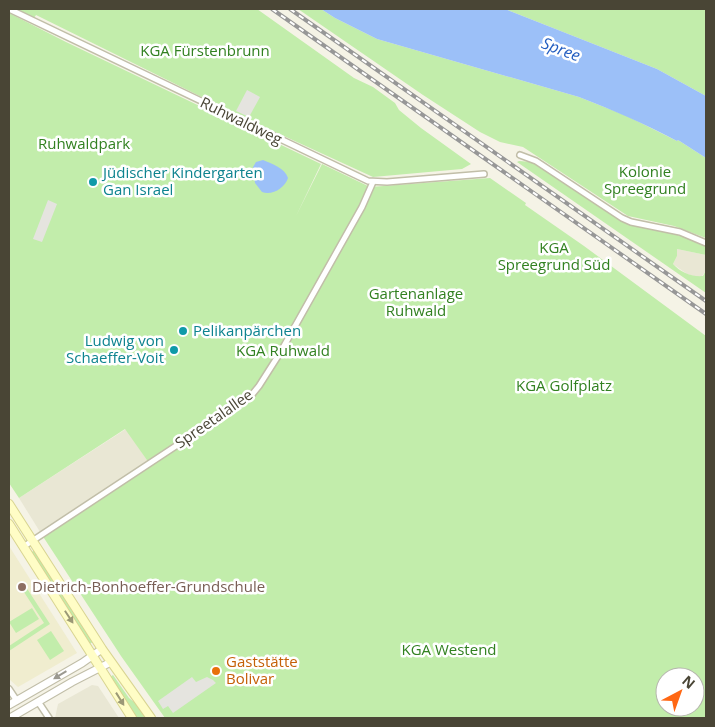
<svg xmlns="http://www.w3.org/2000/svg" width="715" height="727" font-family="'Open Sans',sans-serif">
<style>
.residential{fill:#e9e7d4}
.education{fill:#f0edcf}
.green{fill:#c2edab;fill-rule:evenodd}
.parking{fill:#e5e4df}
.water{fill:#9cc0f8}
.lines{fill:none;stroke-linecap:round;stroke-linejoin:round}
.minor-casing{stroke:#c1bea8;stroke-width:8}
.tertiary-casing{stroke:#c1bea8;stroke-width:9}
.secondary-casing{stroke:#d9d591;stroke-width:10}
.minor{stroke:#fff;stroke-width:5}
.tertiary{stroke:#fff;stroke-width:7}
.secondary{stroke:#fffdc6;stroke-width:8}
.rail-casing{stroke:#979797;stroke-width:4}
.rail{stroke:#fff;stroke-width:2;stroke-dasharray:5.5;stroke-linecap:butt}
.oneway{fill:#9b9876}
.oneway2{fill:#9b9990}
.culture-dot{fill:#0f9aa8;stroke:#fff;stroke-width:2}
.education-dot{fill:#8d6e63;stroke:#fff;stroke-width:2}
.food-dot{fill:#e8710a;stroke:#fff;stroke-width:2}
.labels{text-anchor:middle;stroke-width:5;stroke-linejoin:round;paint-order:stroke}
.park-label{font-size:15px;fill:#328121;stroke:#fff}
.street-label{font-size:15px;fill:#494535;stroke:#fff}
.culture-label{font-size:15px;fill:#0d838f;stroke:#fff;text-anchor:start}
.education-label{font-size:15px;fill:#785e54;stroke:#fff;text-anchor:start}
.food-label{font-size:15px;fill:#c56008;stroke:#fff;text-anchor:start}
.water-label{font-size:16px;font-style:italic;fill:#225dc0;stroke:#fff}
</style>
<rect width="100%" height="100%" fill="#f5f3e6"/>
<g class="residential">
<polygon points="677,249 706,255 706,270 701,278 687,274 673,264 677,256"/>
<polygon points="126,429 149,463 42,535 19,498"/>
<polygon points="92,685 98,686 119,718 55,718 58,704"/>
</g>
<polygon class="education" points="9,546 77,653 18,687 9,679"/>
<g class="green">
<polygon points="15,9 257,9 354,78 373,87 395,103 399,110 421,128 471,164 462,169 373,177 234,113 36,15 34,18"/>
<polygon points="298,9 321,9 335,18 377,39 579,97 627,116 677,141 678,140 706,158 706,238 674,226 628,216 523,147 500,142 480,132 423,95"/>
<polygon points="505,9 706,9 706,96 657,69"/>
<path d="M9,13L66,42L321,164L296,216L322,164L370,187L490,178L526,203L525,205L584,246L706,336V718H165L121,656L42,535L149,463L125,429L19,498L9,483ZM665,677H695V707H665Z"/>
<path d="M519,161L532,162L547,171L623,222C634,227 645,227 657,229C674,233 690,239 706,246V255L677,249V256L673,264C680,272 691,277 703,276L706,270V293L517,162Z"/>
<polygon points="34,550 93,642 89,644 31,553"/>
<polygon points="26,587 50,624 9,651 9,646 44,623 22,589"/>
<polygon points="32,608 39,619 16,633 9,622"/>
<polygon points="51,631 64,651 50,660 37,640"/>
<polygon points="113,675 129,698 140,707 147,718 136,718 110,677"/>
</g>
<g class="parking">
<polygon points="247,90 260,97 249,117 236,111"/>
<polygon points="48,200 57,204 42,242 33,239"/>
<polygon points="192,677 196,682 207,677 213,680 216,683 173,713 168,706 163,709 158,701"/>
</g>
<g class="water">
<path d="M321,9H505L657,69L706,96V158L678,140L677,141C645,124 613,110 579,97L377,39L335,18Z"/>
<path d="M263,160C272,164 285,168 288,178C285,188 272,196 262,192L255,183L253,167L256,162Z"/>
</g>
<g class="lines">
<defs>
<g id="minor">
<polyline points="9,9 368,181 387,182 484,174"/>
<polyline points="520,155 536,161 622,218 631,222 680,232 706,243"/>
<polyline points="23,547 250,397 259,386 280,353 362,207 373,182"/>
<polyline points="9,689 17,701"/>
<polyline points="39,703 49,718"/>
</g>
<g id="tertiary">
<polyline points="9,705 82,663 102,649"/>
<polyline points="10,718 72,682 111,662"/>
</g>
<g id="secondary">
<polyline points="9,504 102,649 151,718"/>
<polyline points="9,524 132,718"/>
</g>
</defs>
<use href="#minor" class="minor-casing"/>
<use href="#tertiary" class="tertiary-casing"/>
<use href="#secondary" class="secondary-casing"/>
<use href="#minor" class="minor"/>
<use href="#tertiary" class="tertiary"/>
<use href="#secondary" class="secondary"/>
<defs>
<g id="rail">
<polyline points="272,9 706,314"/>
<polyline points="290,9 706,301"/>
</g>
</defs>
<use href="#rail" class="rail-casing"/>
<use href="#rail" class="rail"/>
</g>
<defs><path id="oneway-solid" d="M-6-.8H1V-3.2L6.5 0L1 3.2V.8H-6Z" transform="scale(1.25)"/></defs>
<g class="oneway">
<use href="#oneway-solid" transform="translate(69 617) rotate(57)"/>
<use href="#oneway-solid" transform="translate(120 699) rotate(58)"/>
</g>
<use class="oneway2" href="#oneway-solid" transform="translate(60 675) rotate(149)"/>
<g class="culture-dot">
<circle cx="93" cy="182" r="5"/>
<circle cx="183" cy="331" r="5"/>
<circle cx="174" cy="350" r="5"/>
</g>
<circle class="education-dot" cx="22" cy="587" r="5"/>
<circle class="food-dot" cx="216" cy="671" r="5"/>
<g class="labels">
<g class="park-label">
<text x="205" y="56">KGA Fürstenbrunn</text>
<text x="84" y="149">Ruhwaldpark</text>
<text x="645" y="177">Kolonie<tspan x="645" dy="17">Spreegrund</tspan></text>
<text x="554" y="253">KGA<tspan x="554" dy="17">Spreegrund Süd</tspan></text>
<text x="416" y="299">Gartenanlage<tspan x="416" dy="17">Ruhwald</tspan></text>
<text x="283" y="356">KGA Ruhwald</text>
<text x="564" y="391">KGA Golfplatz</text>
<text x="449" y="655">KGA Westend</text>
</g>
<g class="street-label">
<text transform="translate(241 121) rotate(26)" y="5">Ruhwaldweg</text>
<text transform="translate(214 419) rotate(-35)" y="5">Spreetalallee</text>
</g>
<g class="culture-label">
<text x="103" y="178">Jüdischer Kindergarten<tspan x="103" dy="17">Gan Israel</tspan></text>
<text x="193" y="336">Pelikanpärchen</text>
<text x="164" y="346" text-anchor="end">Ludwig von<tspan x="164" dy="17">Schaeffer-Voit</tspan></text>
</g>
<g class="education-label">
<text x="32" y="592">Dietrich-Bonhoeffer-Grundschule</text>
</g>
<g class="food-label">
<text x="226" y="667">Gaststätte<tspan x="226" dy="17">Bolivar</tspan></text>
</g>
<g class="water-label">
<text transform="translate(561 49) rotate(21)" y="6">Spree</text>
</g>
</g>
<rect width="715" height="727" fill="none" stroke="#494535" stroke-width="20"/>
<g transform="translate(680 692) rotate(41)"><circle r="24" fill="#ffffff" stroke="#b6b5ae"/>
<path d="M0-4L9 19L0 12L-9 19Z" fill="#ff6713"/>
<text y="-8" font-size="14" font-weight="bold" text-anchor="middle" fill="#494535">N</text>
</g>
</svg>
